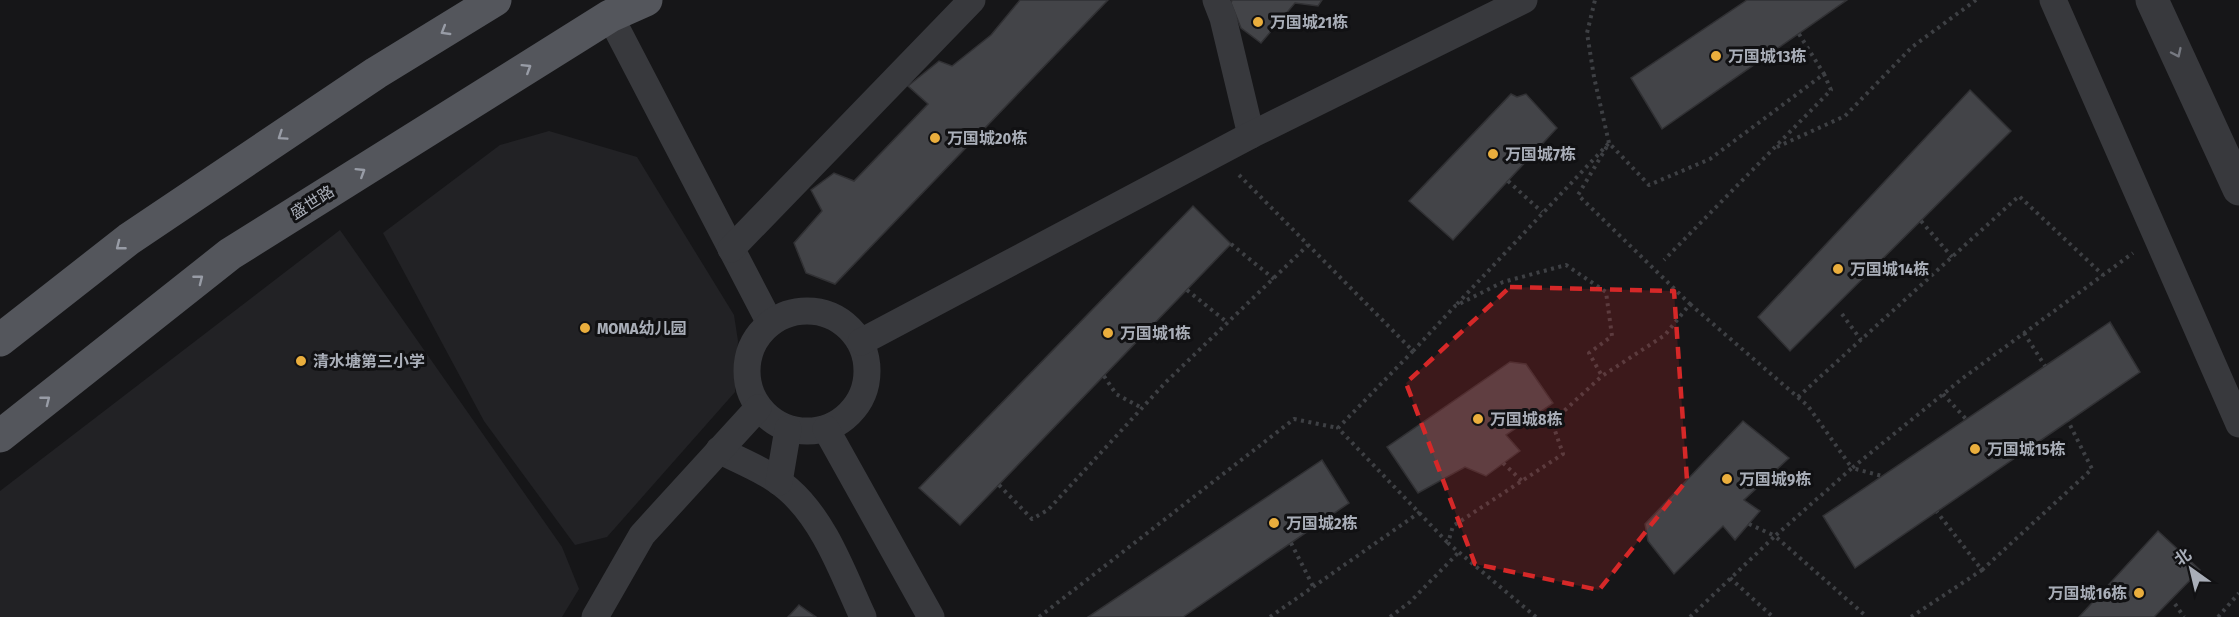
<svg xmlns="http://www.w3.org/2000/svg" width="2239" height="617" font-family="'Fira Sans Condensed','Noto Sans SC',sans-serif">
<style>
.built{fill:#222225}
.building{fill:#434448;stroke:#313134;stroke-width:1.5}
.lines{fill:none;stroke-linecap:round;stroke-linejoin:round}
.path{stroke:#3e4044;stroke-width:4;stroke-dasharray:3 4.5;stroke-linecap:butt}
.minor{stroke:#38393d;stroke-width:27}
.tertiary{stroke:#38393d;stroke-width:33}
.primary{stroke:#54565c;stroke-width:33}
.oneway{stroke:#989ca6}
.oneway2{stroke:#767981}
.marked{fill:#d62828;fill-opacity:0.2;stroke:#d62828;stroke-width:4.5;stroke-dasharray:12 8;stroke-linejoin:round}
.poi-dot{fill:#eaae3d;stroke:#111113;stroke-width:2}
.labels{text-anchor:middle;stroke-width:6;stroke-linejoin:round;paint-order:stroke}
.poi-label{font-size:16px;font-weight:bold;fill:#a9aeb8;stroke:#111113;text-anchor:start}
.street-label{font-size:16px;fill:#a9aeb8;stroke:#111113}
</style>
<rect width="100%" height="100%" fill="#161618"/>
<g class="built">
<polygon points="549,131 637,157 734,315 738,341 735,392 607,537 575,545 484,421 383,233 500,145"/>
<polygon points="340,230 562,547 579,589 562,617 0,617 0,491"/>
</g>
<g class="building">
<polygon points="1020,0 1108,0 835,284 806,273 794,243 822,211 811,190 834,173 854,181 928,104 908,86 939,61 952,66 991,35"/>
<polygon points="1232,0 1322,0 1318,6 1295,3 1261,43 1241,28 1231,3"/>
<polygon points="1747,0 1847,0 1662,129 1631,78"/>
<polygon points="1970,90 2011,131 1790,351 1758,317"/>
<polygon points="1511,94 1517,97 1526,94 1557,128 1453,240 1409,201"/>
<polygon points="1193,206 1231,244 960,525 919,488"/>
<polygon points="2110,322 2140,372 1855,568 1823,516"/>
<polygon points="1510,362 1526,364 1553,403 1506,435 1520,451 1486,476 1465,467 1418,493 1387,447"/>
<polygon points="1743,421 1789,458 1744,500 1760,511 1735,540 1723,526 1674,574 1648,541 1645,524"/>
<polygon points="1322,460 1349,503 1183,617 1088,617"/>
<polygon points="2158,531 2200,570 2154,617 2079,617"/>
<polygon points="799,605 816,617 788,617"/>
</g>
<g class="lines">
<g class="path">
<polyline points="1799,34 1824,74"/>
<polyline points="1777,147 1845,116 1912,47 1976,0"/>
<polyline points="1239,175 1413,351 1455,306 1503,282 1566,265 1606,292 1612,336 1589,353 1602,376 1665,335 1690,304 1578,195 1609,143 1594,77 1587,33 1595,0"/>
<polyline points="1508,181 1542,212"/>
<polyline points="1921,221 1952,257"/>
<polyline points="1231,244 1274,279"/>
<polyline points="1187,290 1228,323"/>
<polyline points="1457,304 1609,143 1649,185 1710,159 1824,74 1831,90 1664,260"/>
<polyline points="1690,304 1808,406 1852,468 1963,378 2133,253"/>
<polyline points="1842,314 1861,340"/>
<polyline points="2024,333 2045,366"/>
<polyline points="1413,351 1338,428 1448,543"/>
<polyline points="1104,376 1116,394 1142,408"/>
<polyline points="1943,394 1966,419"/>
<polyline points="1798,397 2019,196 2103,275"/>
<polyline points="1503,463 1522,481"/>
<polyline points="999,485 1032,519 1048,510 1166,382 1308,245"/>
<polyline points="1749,524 1775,536 1852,468 1882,476"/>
<polyline points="1291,543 1313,586"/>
<polyline points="1982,570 2092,469 2068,421"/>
<polyline points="1730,578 1773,617"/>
<polyline points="2175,604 2184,617"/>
<polyline points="1039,617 1294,419 1338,428"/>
<polyline points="1270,617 1420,512"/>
<polyline points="1390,617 1410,602 1459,552"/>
<polyline points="1536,617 1448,543 1453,526 1563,454 1552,422 1602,376"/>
<polyline points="1690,617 1775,536 1867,617"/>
<polyline points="1911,617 1982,570 1937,512"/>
<polyline points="2218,617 2239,593"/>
</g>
<g class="minor">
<polyline points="1216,0 1223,18 1251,135"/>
<polyline points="2053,0 2239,424"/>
<polyline points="610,16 770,323"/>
<polyline points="731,249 972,0"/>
<circle cx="807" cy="371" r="60"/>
<polyline points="861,342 1251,135 1524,0"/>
<polyline points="826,429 931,617"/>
<path d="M719,450C742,462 769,472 788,489C825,521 843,574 863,617"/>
<polyline points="779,482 788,429"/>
<polyline points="595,617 642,535 758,408"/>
</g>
<polyline class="tertiary" points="2152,0 2239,189"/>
<g class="primary">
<polyline points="0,340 129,239 376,73 495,0"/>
<polyline points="0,436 230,254 610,16 646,0"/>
</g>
</g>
<defs><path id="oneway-chevron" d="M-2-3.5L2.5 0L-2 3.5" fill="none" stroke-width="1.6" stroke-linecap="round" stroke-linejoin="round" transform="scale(1.5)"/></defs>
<g class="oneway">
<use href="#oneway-chevron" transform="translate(445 31) rotate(149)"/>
<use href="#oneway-chevron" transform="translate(527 68) rotate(-32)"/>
<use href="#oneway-chevron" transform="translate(282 136) rotate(146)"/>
<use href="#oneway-chevron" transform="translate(361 172) rotate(-32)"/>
<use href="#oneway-chevron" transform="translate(120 246) rotate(142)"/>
<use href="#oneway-chevron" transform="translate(199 279) rotate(-38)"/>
<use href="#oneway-chevron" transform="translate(46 400) rotate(-38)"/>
</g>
<use class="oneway2" href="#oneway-chevron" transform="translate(2177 53) rotate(65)"/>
<path class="marked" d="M1510,287L1674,291L1687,480L1599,590L1475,564L1406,383Z"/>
<g class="poi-dot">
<circle cx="1258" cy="22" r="6"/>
<circle cx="1716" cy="56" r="6"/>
<circle cx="935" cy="138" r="6"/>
<circle cx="1493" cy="154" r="6"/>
<circle cx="1838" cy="269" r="6"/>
<circle cx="585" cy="328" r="6"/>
<circle cx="1108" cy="333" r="6"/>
<circle cx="301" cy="361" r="6"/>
<circle cx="1478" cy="419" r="6"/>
<circle cx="1975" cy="449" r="6"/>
<circle cx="1727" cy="479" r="6"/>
<circle cx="1274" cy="523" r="6"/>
<circle cx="2139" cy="593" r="6"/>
</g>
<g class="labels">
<g class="poi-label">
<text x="1270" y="28">万国城21栋</text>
<text x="1728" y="62">万国城13栋</text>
<text x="947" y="144">万国城20栋</text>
<text x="1505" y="160">万国城7栋</text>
<text x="1850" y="275">万国城14栋</text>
<text x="597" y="334">MOMA幼儿园</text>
<text x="1120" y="339">万国城1栋</text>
<text x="313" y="367">清水塘第三小学</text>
<text x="1490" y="425">万国城8栋</text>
<text x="1987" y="455">万国城15栋</text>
<text x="1739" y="485">万国城9栋</text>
<text x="1286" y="529">万国城2栋</text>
<text x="2127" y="599" text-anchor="end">万国城16栋</text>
</g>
<g class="street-label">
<text transform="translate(312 202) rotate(-32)" y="6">盛世路</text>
</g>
</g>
<g transform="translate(2191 569) rotate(326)" stroke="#111113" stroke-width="4.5" paint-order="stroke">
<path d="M0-4.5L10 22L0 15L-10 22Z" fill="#a9aeb8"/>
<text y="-9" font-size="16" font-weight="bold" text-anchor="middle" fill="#a9aeb8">北</text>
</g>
</svg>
